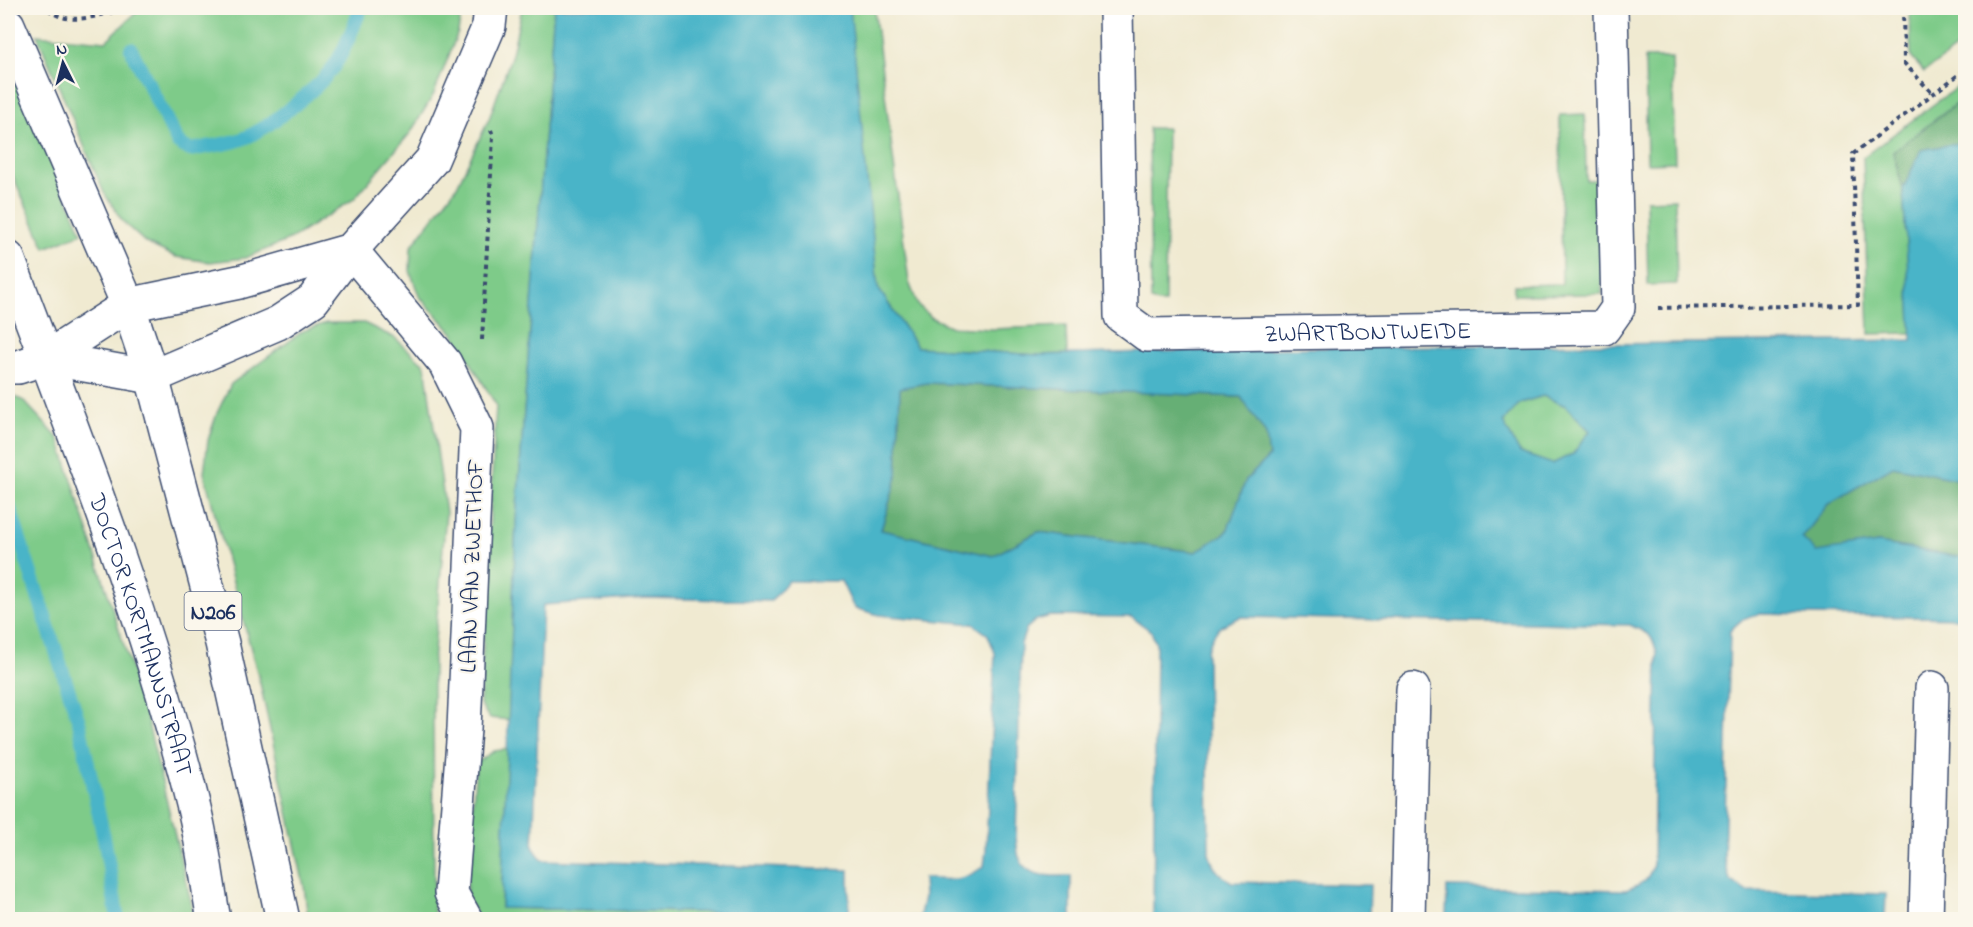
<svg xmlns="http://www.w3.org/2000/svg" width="1973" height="927" font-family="'Indie Flower',sans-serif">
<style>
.green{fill:#7ecb89;stroke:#4c7d74;stroke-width:1.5}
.forest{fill:#66af75;stroke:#406f6a;stroke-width:1.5}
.water{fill:#4ab4c8;stroke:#327293;stroke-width:1.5;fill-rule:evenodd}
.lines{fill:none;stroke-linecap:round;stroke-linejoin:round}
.stream{stroke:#4ab4c8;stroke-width:14}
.street-casing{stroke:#3b4b6f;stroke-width:36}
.primary-casing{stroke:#3b4b6f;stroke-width:36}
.path{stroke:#3b4b6f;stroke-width:4;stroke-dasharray:4.5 4.5;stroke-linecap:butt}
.street{stroke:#fff;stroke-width:33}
.primary{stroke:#fff;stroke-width:33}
.labels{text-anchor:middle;stroke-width:4.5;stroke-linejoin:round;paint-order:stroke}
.shield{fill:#fbf7ec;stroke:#5e6b89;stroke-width:1.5}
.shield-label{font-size:22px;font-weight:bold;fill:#1b2f5e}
.street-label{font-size:24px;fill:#1b2f5e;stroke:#fbf7ec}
</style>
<rect width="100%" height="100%" fill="#fbf7ec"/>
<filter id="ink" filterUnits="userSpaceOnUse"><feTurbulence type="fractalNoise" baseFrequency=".0167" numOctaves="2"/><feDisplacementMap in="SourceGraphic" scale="12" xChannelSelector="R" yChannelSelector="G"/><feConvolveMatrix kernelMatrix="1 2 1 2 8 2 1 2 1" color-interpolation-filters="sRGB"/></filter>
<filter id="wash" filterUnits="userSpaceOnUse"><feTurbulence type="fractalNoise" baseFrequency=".008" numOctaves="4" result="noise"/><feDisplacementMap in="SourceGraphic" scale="24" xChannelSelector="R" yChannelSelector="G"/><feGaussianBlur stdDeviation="1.35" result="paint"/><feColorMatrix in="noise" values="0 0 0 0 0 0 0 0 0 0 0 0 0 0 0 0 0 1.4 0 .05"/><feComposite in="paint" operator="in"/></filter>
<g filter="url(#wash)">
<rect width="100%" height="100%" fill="#f0ead1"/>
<g class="green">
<polygon points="141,8 462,8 458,32 434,94 411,132 354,199 289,240 245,258 210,262 176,257 146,243 123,222 104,193 37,35 106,41"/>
<polygon points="522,8 554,8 516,521 509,720 489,718 480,704 496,405 453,333 419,296 410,271 411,247 457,186 489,119 512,54"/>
<polygon points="848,8 874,8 909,282 918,305 932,318 952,327 992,329 1066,326 1067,354 1038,355 917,347 878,288"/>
<polygon points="1910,8 1965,8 1965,42 1924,72 1911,57"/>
<polygon points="8,57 82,233 45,248 8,165"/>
<polygon points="1645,58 1672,58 1675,162 1647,163"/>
<polygon points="1965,81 1965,97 1893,152 1903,189 1912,333 1869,334 1863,157"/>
<polygon points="1585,114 1586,180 1601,180 1602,294 1514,295 1514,285 1562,284 1560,115"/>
<polygon points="1149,128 1167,128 1165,303 1157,303 1151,300"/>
<polygon points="1675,199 1677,284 1648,285 1646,200"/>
<polygon points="326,323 364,323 395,338 425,365 446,513 433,663 434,919 308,919 304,886 260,683 204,473 208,440 217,413 231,384 303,331"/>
<polygon points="8,393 24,401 59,439 146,715 191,902 193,919 8,919"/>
<polygon points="1543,396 1566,406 1590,431 1573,454 1552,464 1520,453 1503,422 1520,403"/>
<polygon points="508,749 501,908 849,915 968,919 483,920 477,915 466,897 476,763 494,751"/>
</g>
<g class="forest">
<polygon points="1965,97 1965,142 1921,150 1903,189 1893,152"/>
<polygon points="927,383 1241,397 1266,434 1269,457 1246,480 1227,532 1197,552 1038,532 993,556 881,530 897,477 900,387"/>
<polygon points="1893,466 1965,481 1965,558 1878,543 1816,553 1802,538 1828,504"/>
</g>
<path class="water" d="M554,8H850L878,288L917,347L1038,355L1303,348L1912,340L1903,189L1921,150L1965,142V481L1893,466L1828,504L1802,538L1816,552L1878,543L1965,558V618L1759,614C1746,616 1739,621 1730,631L1724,859L1730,880L1746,891L1886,894L1885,919H1446L1447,887L1626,890C1641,884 1649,881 1653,864L1657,655C1653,634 1649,634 1630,625L1241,617C1220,625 1214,629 1207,651L1209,853C1213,868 1218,874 1232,882L1370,885L1369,919H1153L1156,644L1151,631L1131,617L1051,616L1036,620L1026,629L1021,644L1016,838C1017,844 1017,852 1019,857C1026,879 1053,876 1071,876V919H919L924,897L923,878C949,880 962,883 984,866L986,850L995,653L988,635L973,624L879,615L854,608L841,581H788L771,601L646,598L543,605L533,847L542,860L849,870V915L501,908L516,521ZM927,383L1241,397L1266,434L1269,457L1246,480L1227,532L1196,552L1038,532L993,556L881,530L897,477L900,388ZM1543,396L1566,406L1590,431L1573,454L1552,464L1520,453L1503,422L1520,403Z"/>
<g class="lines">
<g class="stream">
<path d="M131,49L178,143L190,150C205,147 221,145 236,141C261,135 319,88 334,66C346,49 353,27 361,8"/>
<polyline points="8,503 79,722 105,843 118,920"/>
</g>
</g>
</g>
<g filter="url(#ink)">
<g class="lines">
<defs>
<g id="street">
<path id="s1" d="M1116,8L1121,316L1147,335L1604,328L1618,308L1611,8"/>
<polyline points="351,250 445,363 477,428 464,729 451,893 466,920"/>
<polyline points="46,358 152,377 278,323 313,300 351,250 432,160 489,26 491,8"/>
<polyline points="8,367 18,367 46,358 128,305 239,282 351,250"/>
<polyline points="1408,920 1413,689"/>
<polyline points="1926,920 1932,688"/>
</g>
<g id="primary">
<polyline points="8,25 128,305 152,377 222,643 283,920"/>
<path id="s2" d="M8,258C76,438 148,620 194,808C203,844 207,882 214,920"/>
</g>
</defs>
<use href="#street" class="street-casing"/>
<use href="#primary" class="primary-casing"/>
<g class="path">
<polyline points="1903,8 1904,63 1933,94"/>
<path d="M48,9C67,27 97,16 120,10L123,8"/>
<polyline points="1658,308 1858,305 1853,154 1966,69"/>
<polyline points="482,340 493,136 491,130"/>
</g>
<use href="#street" class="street"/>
<use href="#primary" class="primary"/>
</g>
</g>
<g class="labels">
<rect class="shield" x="184.5" y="592" width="57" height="38" rx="4.5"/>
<g class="shield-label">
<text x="213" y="619">N206</text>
</g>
<g class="street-label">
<text dy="8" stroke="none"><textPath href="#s1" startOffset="561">ZWARTBONTWEIDE</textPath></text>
<text transform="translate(471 566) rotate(-88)" y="8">LAAN VAN ZWETHOF</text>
<text dy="8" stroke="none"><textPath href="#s2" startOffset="400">DOCTOR KORTMANNSTRAAT</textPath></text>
</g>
</g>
<rect width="1973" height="927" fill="none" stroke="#fbf7ec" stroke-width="30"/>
<g transform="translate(63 63) rotate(354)" stroke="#fbf7ec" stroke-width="4.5" paint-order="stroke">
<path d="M0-4.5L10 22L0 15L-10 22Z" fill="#1b2f5e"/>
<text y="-9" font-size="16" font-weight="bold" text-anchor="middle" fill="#1b2f5e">N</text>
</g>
</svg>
